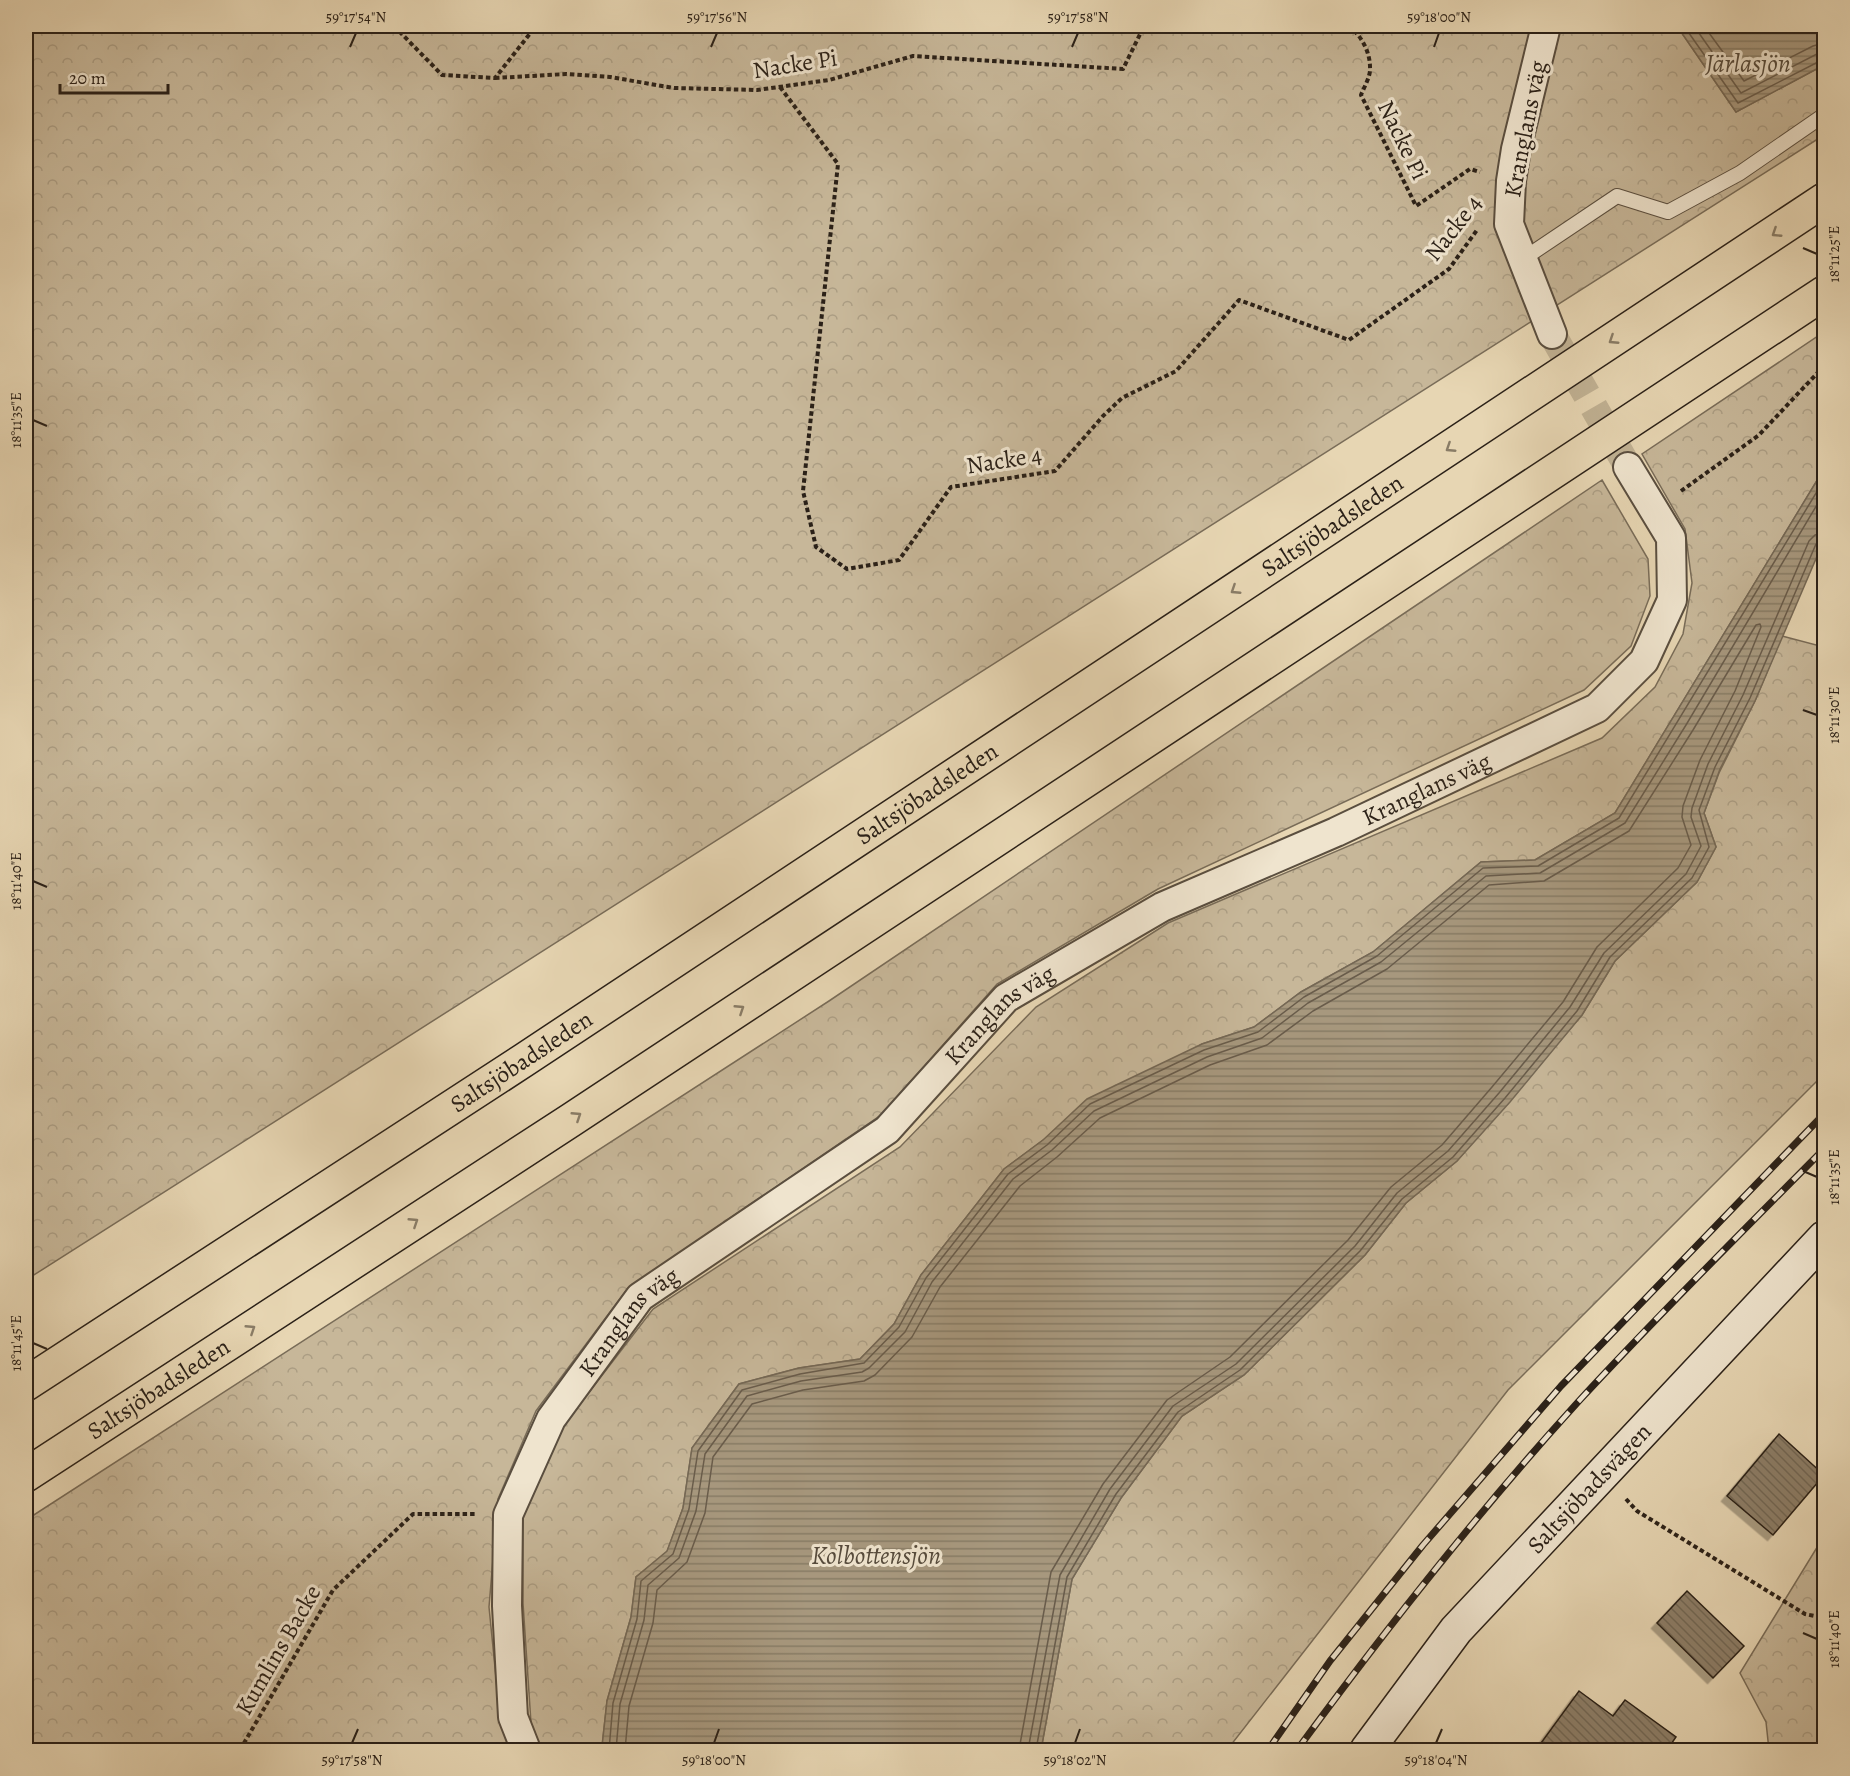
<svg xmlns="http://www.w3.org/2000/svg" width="1850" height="1776" font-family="Alegreya,serif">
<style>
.forest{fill:url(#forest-crowns);stroke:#796c58;stroke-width:1.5}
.water{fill:url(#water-rules);stroke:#756855;stroke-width:1.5}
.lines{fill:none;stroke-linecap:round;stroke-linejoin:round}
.shore{stroke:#695c4b;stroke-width:1.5}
.building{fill:url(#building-back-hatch);stroke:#2b2118;stroke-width:1.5;filter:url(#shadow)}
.street-tunnel{stroke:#c1b294;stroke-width:28;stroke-dasharray:28 14;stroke-linecap:butt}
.lane-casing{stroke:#5a4e3f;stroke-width:16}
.street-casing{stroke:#5a4e3f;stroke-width:32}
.secondary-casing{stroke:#2b2118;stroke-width:36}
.highway-casing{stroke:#2b2118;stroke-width:36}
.path{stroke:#2b2118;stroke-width:4;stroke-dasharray:4.5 3;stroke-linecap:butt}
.lane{stroke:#efe4ce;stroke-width:14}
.street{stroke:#efe4ce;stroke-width:28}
.secondary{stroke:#efe4ce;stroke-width:33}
.highway{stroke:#e7d6b3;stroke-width:33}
.rail-casing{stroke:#2b2118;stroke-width:7}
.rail{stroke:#efe4ce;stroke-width:4.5;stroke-dasharray:14;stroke-linecap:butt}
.oneway{stroke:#897c66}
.ticks{fill:none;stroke:#2b2118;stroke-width:2}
.labels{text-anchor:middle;stroke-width:6;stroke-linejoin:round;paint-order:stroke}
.street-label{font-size:24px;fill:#2b2118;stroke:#efe4ce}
.water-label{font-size:26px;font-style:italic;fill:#564b3c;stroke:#efe4ce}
.neatline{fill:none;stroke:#2b2118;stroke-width:2}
.ticks-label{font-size:15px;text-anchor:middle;fill:#2b2118}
</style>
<defs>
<pattern id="forest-crowns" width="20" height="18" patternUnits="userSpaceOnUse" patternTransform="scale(1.5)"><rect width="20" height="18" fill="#c7b799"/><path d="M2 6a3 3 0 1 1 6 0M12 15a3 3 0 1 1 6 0" fill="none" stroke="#ab9d83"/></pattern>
<pattern id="water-rules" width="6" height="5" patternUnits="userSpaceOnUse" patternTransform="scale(1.5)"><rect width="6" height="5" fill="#a7987e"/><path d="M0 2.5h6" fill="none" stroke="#887c66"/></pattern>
<pattern id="building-back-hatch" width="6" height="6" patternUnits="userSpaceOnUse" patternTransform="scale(1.5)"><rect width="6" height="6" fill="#8d7f69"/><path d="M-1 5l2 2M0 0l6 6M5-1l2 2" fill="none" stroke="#736855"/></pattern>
<filter id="shadow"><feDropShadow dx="-5.5" dy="5.5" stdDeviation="0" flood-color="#0004"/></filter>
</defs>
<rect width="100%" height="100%" fill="#e7d6b3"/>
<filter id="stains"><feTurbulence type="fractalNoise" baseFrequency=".00333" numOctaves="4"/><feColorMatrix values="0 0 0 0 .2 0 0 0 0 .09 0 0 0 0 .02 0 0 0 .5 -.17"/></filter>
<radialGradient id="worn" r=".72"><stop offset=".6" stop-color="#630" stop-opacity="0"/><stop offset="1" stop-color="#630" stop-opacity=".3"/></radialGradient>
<g class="forest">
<polygon points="26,26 1677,26 1736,112 1824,65 1824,135 26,1280"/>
<polygon points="1824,332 1824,469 1615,813 1535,860 1481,862 1373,952 1301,992 1254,1027 1202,1044 1043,1140 1004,1169 921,1275 894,1324 860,1359 799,1368 739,1384 692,1448 683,1508 667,1552 636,1577 631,1617 607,1701 602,1746 604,1750 540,1750 531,1723 523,1603 523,1515 563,1426 653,1309 900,1147 1036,1007 1168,923 1602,738 1655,687 1683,634 1692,583 1685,529 1642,454"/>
<polygon points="1602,480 1648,559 1650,596 1631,646 1584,690 1158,889 997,984 881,1115 628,1288 536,1411 498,1499 489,1607 500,1718 511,1750 26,1750 26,1520 829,1001"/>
<polygon points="1782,636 1824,647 1824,1074 1508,1390 1227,1750 1041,1750 1072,1579 1121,1498 1182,1416 1244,1375 1365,1255 1406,1203 1457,1161 1582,1015 1615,961 1697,882 1716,847 1704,813 1719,773 1755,701"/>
<polygon points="1824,1536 1824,1750 1769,1750 1766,1722 1740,1673"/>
</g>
<g class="water">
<polygon points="1677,26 1824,26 1824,65 1736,112"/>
<polygon points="1824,469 1824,540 1755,701 1720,769 1704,813 1716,847 1697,882 1615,961 1582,1015 1510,1102 1457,1161 1406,1203 1365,1255 1244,1375 1182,1416 1121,1498 1072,1579 1041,1750 604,1750 602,1747 607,1701 631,1617 636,1577 667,1551 683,1508 692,1448 739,1384 799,1368 860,1359 894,1324 921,1275 1004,1169 1043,1140 1087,1099 1202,1044 1254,1027 1301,992 1373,952 1481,862 1535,860 1615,813"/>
</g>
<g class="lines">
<g class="shore">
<polyline points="1684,26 1738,103 1820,61 1824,60"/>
<polyline points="1694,26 1741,93 1817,54 1824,52"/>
<polyline points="1704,26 1744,81 1813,46 1824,43"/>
<polyline points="609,1750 613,1703 637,1619 641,1581 673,1554 689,1509 698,1451 742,1390 800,1374 864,1363 899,1327 926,1278 1008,1174 1047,1145 1090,1104 1204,1050 1258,1032 1304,997 1377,956 1483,868 1538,866 1619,818 1824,480"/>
<polyline points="616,1750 620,1704 644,1620 648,1585 679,1558 696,1511 705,1454 747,1396 801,1381 862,1372 869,1368 905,1332 932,1282 1013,1179 1052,1150 1094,1111 1207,1057 1262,1038 1308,1003 1381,962 1486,876 1540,873 1625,823 1686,725 1824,493"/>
<polyline points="625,1750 629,1706 653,1623 657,1590 687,1562 705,1513 713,1457 752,1404 803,1390 864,1381 875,1375 912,1337 940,1287 1020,1186 1057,1157 1100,1118 1210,1065 1267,1045 1313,1011 1387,969 1489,885 1544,881 1629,831 1693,730 1756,625 1760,624 1761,627 1735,691 1700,760 1683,806 1682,817 1691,845 1678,868 1597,947 1563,1002 1492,1087 1442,1145 1391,1187 1348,1240 1230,1357 1167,1400 1103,1484 1051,1572 1019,1750"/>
<polyline points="1028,1750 1060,1575 1110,1489 1173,1406 1236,1364 1355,1246 1397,1193 1448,1151 1499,1093 1570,1007 1604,953 1686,874 1701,846 1691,817 1692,808 1708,764 1743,695 1809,541 1815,535 1824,533"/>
<polyline points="1036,1750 1067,1577 1116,1494 1178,1412 1240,1370 1360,1251 1402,1199 1453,1157 1505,1098 1577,1011 1610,957 1692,878 1709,847 1699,810 1715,767 1750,698 1816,544 1820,541 1824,540"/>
</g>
</g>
<g class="building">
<polygon points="1779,1434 1824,1475 1773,1535 1727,1496"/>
<polygon points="1687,1591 1744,1646 1713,1678 1657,1623"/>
<polygon points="1579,1691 1613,1716 1625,1700 1676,1737 1667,1750 1624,1750 1619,1747 1617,1750 1552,1750 1541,1743"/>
</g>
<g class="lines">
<polyline class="street-tunnel" points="1552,334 1628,467"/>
<defs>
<polyline id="lane" points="1523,259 1617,196 1668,212 1740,173 1824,115"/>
<g id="street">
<polyline points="1546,26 1516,149 1511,181 1509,224 1552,334"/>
<path id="s1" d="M526,1750L513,1717L507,1606L508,1515L551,1419L640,1297L887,1130L1006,998L1162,907L1336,832L1597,708L1644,661L1672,600L1671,538L1628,467"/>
</g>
<g id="secondary">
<path id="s2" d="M1367,1750L1456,1630L1824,1238"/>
</g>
<g id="highway">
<path id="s3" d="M26,1384L524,1060L1824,200"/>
<path id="s4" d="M26,1475L571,1120L1824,293"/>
</g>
</defs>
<use href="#lane" class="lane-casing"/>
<use href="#street" class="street-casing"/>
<use href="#secondary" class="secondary-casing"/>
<use href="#highway" class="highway-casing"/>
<g class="path">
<polyline points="394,26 442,75 495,78 536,26"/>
<path d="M1348,26C1361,34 1370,52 1370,67C1371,76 1364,87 1361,95L1416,206L1470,169L1480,172"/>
<polyline points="495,78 566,74 610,77 674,88 757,90 829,80 913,56 1123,69 1144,26"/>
<polyline points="780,87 838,164 803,491 816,547 847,569 899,560 951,487 1055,471 1103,416 1122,398 1176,371 1239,300 1349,340 1449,269 1477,230"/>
<polyline points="1681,491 1759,435 1824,366"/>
<polyline points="1626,1499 1637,1511 1805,1614 1824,1618"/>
<polyline points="240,1750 333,1590 413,1514 476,1514"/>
</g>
<use href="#lane" class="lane"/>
<use href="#street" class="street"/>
<use href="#secondary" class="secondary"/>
<use href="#highway" class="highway"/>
<defs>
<g id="rail">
<polyline points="1268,1750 1330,1661 1423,1545 1561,1386 1824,1114"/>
<path d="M1297,1750C1385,1630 1478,1512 1578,1402C1658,1315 1742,1232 1824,1149"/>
</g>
</defs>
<use href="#rail" class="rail-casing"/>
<use href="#rail" class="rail"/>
</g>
<defs><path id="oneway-chevron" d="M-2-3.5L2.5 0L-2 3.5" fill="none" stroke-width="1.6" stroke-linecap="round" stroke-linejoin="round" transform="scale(1.5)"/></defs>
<g class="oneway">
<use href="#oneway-chevron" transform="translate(1776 233) rotate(147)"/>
<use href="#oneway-chevron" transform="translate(1613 340) rotate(147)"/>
<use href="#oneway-chevron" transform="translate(1450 448) rotate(147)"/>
<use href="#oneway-chevron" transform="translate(1235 590) rotate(147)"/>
<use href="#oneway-chevron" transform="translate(740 1009) rotate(-33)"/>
<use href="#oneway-chevron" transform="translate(577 1116) rotate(-33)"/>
<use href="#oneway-chevron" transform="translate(414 1222) rotate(-33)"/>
<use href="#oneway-chevron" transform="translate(251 1329) rotate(-33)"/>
</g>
<path class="ticks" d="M350,47L356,33M711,47L717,33M1072,47L1078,33M1434,47L1439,33M1803,248L1817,254M33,420L47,426M1803,710L1817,715M33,881L47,887M1803,1171L1817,1177M33,1343L47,1349M1803,1633L1817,1639M352,1743L358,1729M714,1743L719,1729M1075,1743L1080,1729M1436,1743L1442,1729"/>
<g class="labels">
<g class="street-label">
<text transform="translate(795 64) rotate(-9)" y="8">Nacke Pi</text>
<text transform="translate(1525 129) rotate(-79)" y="8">Kranglans väg</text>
<text transform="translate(1403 140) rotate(64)" y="8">Nacke Pi</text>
<text transform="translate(1453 228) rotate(-52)" y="8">Nacke 4</text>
<text transform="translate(1004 460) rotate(-9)" y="8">Nacke 4</text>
<text dy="8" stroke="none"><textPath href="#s3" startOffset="1563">Saltsjöbadsleden</textPath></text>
<text dy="8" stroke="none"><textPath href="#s1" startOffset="1440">Kranglans väg</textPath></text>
<text dy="8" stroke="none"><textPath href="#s3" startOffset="1077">Saltsjöbadsleden</textPath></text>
<text dy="8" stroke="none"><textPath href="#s1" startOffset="954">Kranglans väg</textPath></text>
<text dy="8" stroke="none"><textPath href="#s3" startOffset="591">Saltsjöbadsleden</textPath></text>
<text dy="8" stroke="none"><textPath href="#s1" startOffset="468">Kranglans väg</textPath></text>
<text dy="8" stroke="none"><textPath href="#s4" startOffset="158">Saltsjöbadsleden</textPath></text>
<text dy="8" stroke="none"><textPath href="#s2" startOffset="344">Saltsjöbadsvägen</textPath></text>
<text transform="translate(278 1650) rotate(-60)" y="8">Kumlins Backe</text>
</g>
<g class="water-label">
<text x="1748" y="72">Järlasjön</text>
<text x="876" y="1564">Kolbottensjön</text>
</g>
</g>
<rect width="1850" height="1776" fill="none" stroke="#e7d6b3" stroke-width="66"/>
<path d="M60 84v9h108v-9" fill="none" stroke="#2b2118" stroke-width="3"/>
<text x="69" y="84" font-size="18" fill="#2b2118" stroke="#efe4ce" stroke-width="4.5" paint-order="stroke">20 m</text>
<rect x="33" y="33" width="1784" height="1710" class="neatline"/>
<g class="ticks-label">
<text x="356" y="22">59°17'54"N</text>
<text x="717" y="22">59°17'56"N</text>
<text x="1078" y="22">59°17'58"N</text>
<text x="1439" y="22">59°18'00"N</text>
<text transform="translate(1834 254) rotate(-90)" y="5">18°11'25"E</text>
<text transform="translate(16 420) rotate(-90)" y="5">18°11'35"E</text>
<text transform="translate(1834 715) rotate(-90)" y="5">18°11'30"E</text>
<text transform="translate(16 881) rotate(-90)" y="5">18°11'40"E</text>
<text transform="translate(1834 1177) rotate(-90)" y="5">18°11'35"E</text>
<text transform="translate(16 1343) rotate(-90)" y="5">18°11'45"E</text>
<text transform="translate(1834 1639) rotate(-90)" y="5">18°11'40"E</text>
<text x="352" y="1765">59°17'58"N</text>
<text x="714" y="1765">59°18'00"N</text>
<text x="1075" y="1765">59°18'02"N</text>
<text x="1436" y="1765">59°18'04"N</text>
</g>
<rect width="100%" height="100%" filter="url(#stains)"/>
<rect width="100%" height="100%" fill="url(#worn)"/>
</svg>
